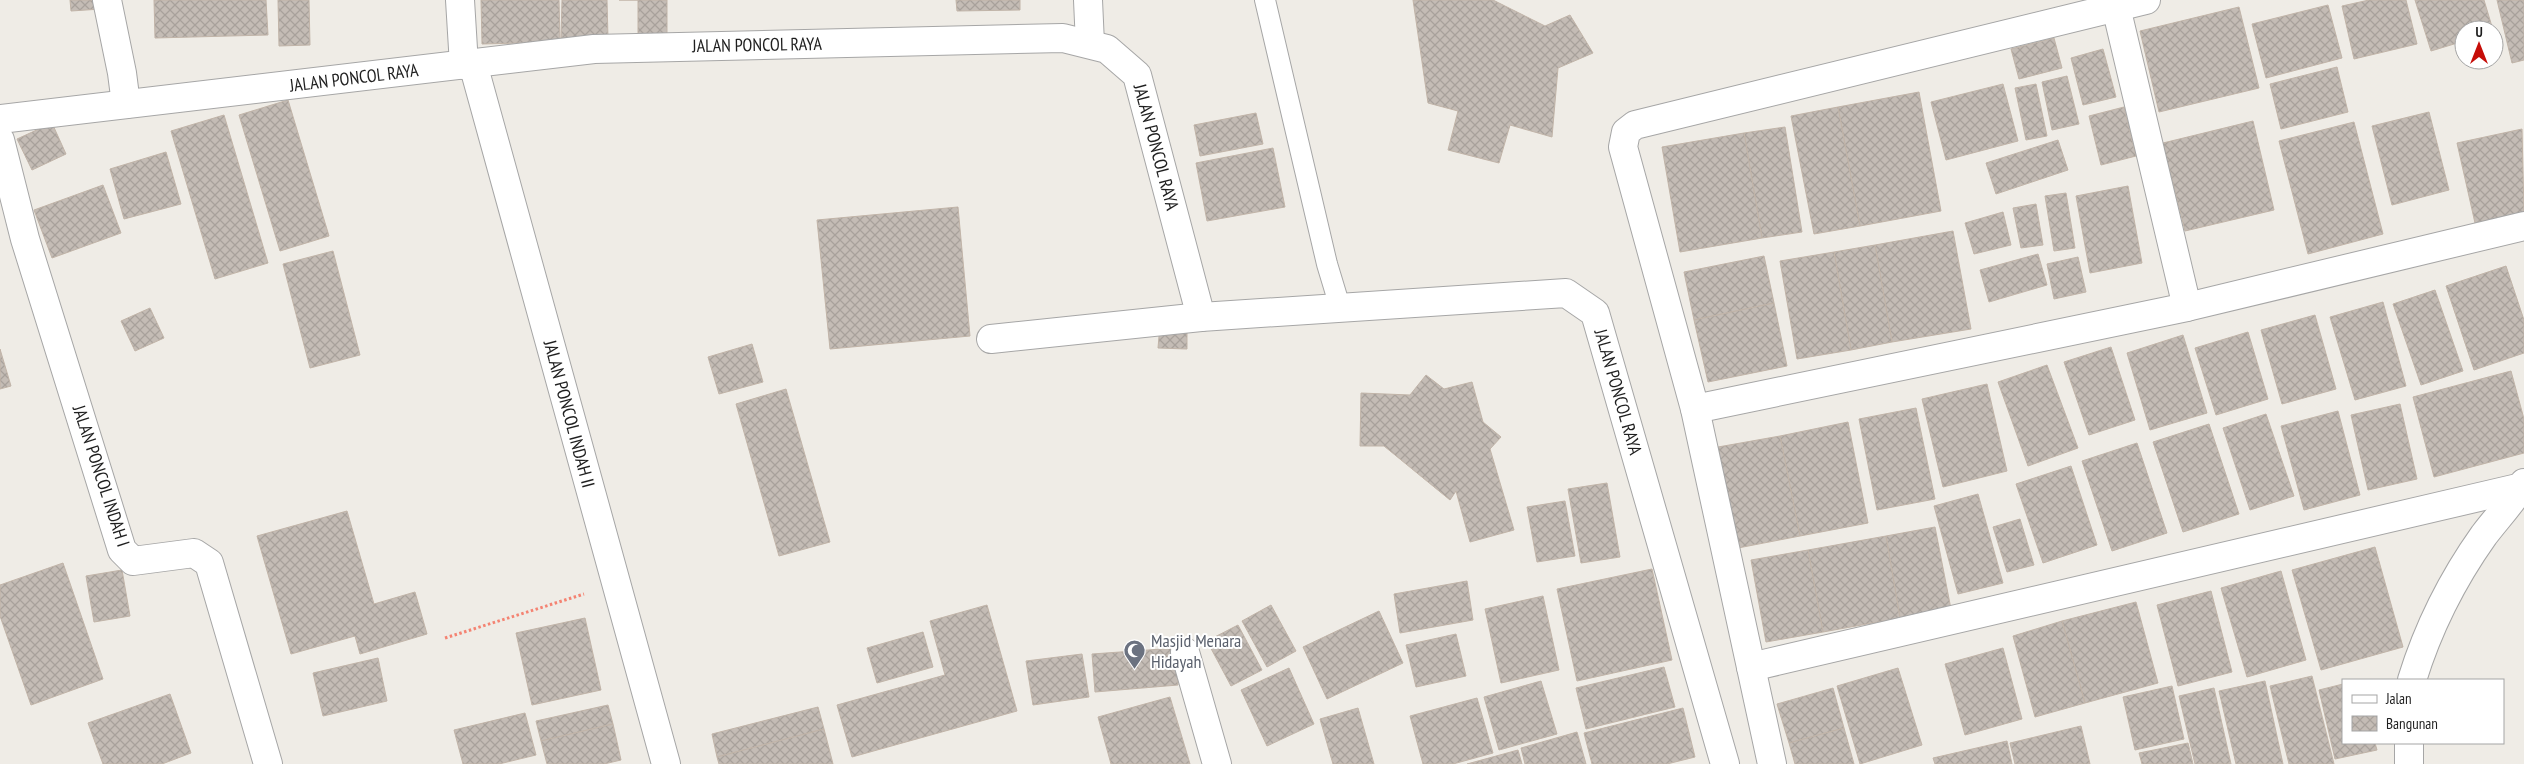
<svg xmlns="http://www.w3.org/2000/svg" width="2524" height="764" font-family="'PT Sans Narrow',sans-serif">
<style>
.building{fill:url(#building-cross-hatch);stroke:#c1b4a8}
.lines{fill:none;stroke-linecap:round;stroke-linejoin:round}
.lane-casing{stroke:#a6a6a6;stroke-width:22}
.street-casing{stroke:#a6a6a6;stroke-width:30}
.path{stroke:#f48372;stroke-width:3;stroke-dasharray:2.5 2.5;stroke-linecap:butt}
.lane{stroke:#fff;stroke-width:20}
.street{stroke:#fff;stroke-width:28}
.labels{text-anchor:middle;stroke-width:4;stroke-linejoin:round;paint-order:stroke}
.street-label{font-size:18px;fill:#1f1f1f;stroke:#fff}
.worship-label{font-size:18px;fill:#5b616d;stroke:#fff;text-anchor:start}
</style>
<defs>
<pattern id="building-cross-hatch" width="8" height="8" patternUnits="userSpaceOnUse" patternTransform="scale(1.25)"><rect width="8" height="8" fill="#c4bcb5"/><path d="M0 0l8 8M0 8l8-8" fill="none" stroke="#a8a19b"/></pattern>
</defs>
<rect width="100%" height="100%" fill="#efece6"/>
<g class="building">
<polygon points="70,0 101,0 101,9 71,11"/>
<polygon points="154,0 266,0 268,35 155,38"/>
<polygon points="278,0 309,0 310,45 279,46"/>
<polygon points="481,0 559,0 560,42 482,44"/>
<polygon points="562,0 607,0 608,38 561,38"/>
<polygon points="619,0 667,0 667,34 638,34 638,0"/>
<polygon points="956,0 1020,0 1020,10 957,11"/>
<polygon points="1413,0 1493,0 1545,26 1570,15 1593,53 1558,68 1552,137 1510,125 1499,163 1448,150 1458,111 1428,103"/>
<polygon points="2369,0 2406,0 2417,44 2354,59 2342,6"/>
<polygon points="2415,0 2484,0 2493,30 2464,30 2464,41 2431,51"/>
<polygon points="2497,0 2524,0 2524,60 2512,63"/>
<polygon points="2328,5 2342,58 2266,78 2252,24"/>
<polygon points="2239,7 2259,88 2159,112 2140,31"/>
<polygon points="2054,38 2062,68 2019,79 2011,49"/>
<polygon points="2103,49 2116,97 2083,105 2071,58"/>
<polygon points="2337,67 2348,112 2281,129 2270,84"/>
<polygon points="2067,76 2079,124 2052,130 2042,82"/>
<polygon points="2003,84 2018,141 1946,160 1931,102"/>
<polygon points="2036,84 2047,136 2026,140 2015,88"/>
<polygon points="1919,92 1941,211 1860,226 1838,107"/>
<polygon points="288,100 329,236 280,251 239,115"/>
<polygon points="1838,107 1860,226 1814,234 1791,116"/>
<polygon points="2124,107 2136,156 2101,165 2089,116"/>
<polygon points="2429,112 2449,190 2392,205 2372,126"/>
<polygon points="1256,113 1263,144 1200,156 1194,125"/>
<polygon points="224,115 268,263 215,279 171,131"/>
<polygon points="2253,121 2274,210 2185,231 2163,143"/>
<polygon points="2354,122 2383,234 2308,254 2279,141"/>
<polygon points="52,123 66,154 32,170 17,139"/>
<polygon points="1785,127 1802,232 1762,238 1744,133"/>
<polygon points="2522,129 2524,212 2475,223 2457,143"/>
<polygon points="1744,133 1762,238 1680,252 1662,147"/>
<polygon points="2058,140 2068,170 1996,194 1986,163"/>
<polygon points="1273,148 1285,207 1207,221 1196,163"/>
<polygon points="166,152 181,204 124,219 110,169"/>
<polygon points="103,185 121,233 52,258 34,210"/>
<polygon points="2128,186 2142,263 2090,273 2076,196"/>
<polygon points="2066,193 2075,248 2054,251 2045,196"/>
<polygon points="2036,204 2043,245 2021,248 2013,208"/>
<polygon points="958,207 970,336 830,349 817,220"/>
<polygon points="2003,212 2011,245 1974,254 1965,223"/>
<polygon points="1953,231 1971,329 1892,342 1875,245"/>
<polygon points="1875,245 1892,342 1851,350 1834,252"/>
<polygon points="333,251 360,355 310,368 283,264"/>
<polygon points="1834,252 1851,350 1797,359 1780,261"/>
<polygon points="2038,254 2047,285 1989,302 1980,270"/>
<polygon points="1764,256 1774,303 1694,320 1684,272"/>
<polygon points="2078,257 2086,292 2054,299 2047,264"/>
<polygon points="2506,266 2524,320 2524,353 2474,370 2446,286"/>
<polygon points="2435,290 2463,371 2421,385 2393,304"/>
<polygon points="2383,302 2406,386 2355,400 2330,317"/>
<polygon points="1774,303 1787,366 1708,382 1694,320"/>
<polygon points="150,308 164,338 135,351 121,321"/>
<polygon points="2315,315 2336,389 2282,404 2261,330"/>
<polygon points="1160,325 1187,326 1187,349 1158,348"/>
<polygon points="2248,332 2268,399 2216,415 2195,348"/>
<polygon points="2183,335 2207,413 2150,430 2127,353"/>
<polygon points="752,344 763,382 719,394 708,357"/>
<polygon points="2111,347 2135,420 2089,435 2064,362"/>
<polygon points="0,349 11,386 0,389"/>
<polygon points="2047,365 2078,448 2028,466 1998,382"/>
<polygon points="2511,371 2524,419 2524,453 2434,477 2413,397"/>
<polygon points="1426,375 1444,389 1472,382 1483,422 1501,437 1490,449 1514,530 1470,542 1456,491 1450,500 1384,446 1360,446 1361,393 1410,395"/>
<polygon points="1987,384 2007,471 1943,487 1922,399"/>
<polygon points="786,389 830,542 779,556 736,404"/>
<polygon points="2400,404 2417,479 2368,490 2351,415"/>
<polygon points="1916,408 1935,499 1877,510 1859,419"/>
<polygon points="2338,411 2360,495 2304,510 2281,426"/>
<polygon points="2266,414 2294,496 2250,510 2223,428"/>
<polygon points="1848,422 1868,523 1800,536 1780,436"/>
<polygon points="2209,424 2239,514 2183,532 2153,442"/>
<polygon points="1780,436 1800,536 1738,548 1718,447"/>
<polygon points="2137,443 2167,533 2112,551 2082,461"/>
<polygon points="2071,466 2097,545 2043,563 2016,484"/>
<polygon points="1607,483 1620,557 1581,563 1568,489"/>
<polygon points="1978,494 2003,583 1958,594 1934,506"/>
<polygon points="1565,501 1575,556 1537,562 1527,507"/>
<polygon points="347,511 374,604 415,592 427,634 360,654 355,636 291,654 257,536"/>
<polygon points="2020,519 2034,565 2007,572 1993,527"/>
<polygon points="1935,527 1951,609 1900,618 1886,536"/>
<polygon points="1886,536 1900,618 1823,632 1808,550"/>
<polygon points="2375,547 2403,647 2321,670 2292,570"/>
<polygon points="1808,550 1823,632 1766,642 1751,560"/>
<polygon points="63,563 103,679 31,705 0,616 0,585"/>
<polygon points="1652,569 1672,660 1577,681 1557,589"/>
<polygon points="122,570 130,616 94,622 86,576"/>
<polygon points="2281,571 2306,660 2247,677 2221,588"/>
<polygon points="1467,581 1473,620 1400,633 1394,594"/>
<polygon points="2211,591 2232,672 2178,686 2157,605"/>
<polygon points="1543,596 1559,670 1501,683 1485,609"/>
<polygon points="2136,602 2158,683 2085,703 2062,621"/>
<polygon points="987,605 1017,711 852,757 837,705 945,675 930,621"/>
<polygon points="1271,605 1296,651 1267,667 1242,621"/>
<polygon points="1379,611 1403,663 1327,699 1303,647"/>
<polygon points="585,618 601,690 532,705 516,633"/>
<polygon points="2062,621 2085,703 2035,717 2013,636"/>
<polygon points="1238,625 1262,670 1231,686 1207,641"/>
<polygon points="923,632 933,667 877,683 867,648"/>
<polygon points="1456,634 1466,676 1416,687 1406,645"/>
<polygon points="1176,648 1178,685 1095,692 1092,654"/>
<polygon points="2003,648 2022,719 1965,735 1945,664"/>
<polygon points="1082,654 1089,697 1033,705 1026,661"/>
<polygon points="378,658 387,701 323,716 313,673"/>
<polygon points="1664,667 1675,707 1586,729 1576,688"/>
<polygon points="1289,668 1314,724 1267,746 1241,690"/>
<polygon points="1898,668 1922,745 1860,764 1837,686"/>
<polygon points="2312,676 2334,764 2289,764 2270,686"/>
<polygon points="1541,681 1557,734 1499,750 1484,697"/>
<polygon points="2265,681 2283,764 2236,764 2219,691"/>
<polygon points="2343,684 2343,743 2375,743 2377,750 2335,759 2319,690"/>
<polygon points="2172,686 2184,739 2135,750 2123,697"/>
<polygon points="1833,688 1844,728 1789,743 1777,704"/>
<polygon points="2214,688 2231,764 2195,764 2179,696"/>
<polygon points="170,694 191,753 162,764 103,764 88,723"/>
<polygon points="1170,697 1190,764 1111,764 1098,717"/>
<polygon points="1477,698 1493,753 1453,764 1423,764 1410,716"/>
<polygon points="608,705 613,724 541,741 536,721"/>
<polygon points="818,707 824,729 717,757 712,734"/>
<polygon points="1358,708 1374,764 1333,764 1320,719"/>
<polygon points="1683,708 1695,757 1667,764 1592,764 1584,733"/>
<polygon points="525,713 536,755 499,764 463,764 454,730"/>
<polygon points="613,724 621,760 604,764 547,764 541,741"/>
<polygon points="2081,726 2090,764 2015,764 2010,743"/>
<polygon points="1844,728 1854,764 1795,764 1789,743"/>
<polygon points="824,729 833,764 719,764 717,757"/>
<polygon points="1577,732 1586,764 1525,764 1521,748"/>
<polygon points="2007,741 2012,764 1935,764 1933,758"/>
<polygon points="2188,743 2193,764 2142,764 2139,753"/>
<polygon points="1518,750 1522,764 1467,764"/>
</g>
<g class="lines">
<defs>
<polyline id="lane" points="1265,0 1327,264 1340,307"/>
<g id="street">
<polyline points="107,0 122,73 126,104"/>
<polyline points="460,0 464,65"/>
<polyline points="1088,0 1090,44"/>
<polyline points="2116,7 2187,307"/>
<polyline points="473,64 666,764"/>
<polyline points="0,119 594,49 1063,38 1107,49 1137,75 1201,317 1566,293 1595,313 1725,764"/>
<polyline points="0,140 25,239 122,550 133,561 194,553 209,563 268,764"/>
<polyline points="991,339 1201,317"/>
<polyline points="1695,409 2187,307 2524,226"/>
<polyline points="1185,652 1217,764"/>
<polyline points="1751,667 2522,487"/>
<path d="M2412,680C2428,628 2452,580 2484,535C2497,518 2512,502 2524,483"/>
<polyline points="1772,764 1695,409 1623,147 1626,132 1635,125 2146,0"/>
<polyline points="2409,764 2409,743"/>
</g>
</defs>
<use href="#lane" class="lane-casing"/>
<use href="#street" class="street-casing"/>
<polyline class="path" points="445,638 584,594"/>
<use href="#lane" class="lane"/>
<use href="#street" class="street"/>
</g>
<defs>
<symbol id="mosque-pin" viewBox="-11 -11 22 30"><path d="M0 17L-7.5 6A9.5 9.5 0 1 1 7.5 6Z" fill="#6b7280" stroke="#fff"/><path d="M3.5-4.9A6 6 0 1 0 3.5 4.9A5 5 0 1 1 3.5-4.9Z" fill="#fff"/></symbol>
</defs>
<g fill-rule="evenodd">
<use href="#mosque-pin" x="1122" y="638" width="25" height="34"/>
</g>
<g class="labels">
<g class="street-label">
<text transform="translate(757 45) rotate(-1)" y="6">JALAN PONCOL RAYA</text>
<text transform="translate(354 78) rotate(-7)" y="6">JALAN PONCOL RAYA</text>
<text transform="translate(1156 147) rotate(75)" y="6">JALAN PONCOL RAYA</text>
<text transform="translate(1618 392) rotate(74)" y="6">JALAN PONCOL RAYA</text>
<text transform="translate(569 414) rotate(75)" y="6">JALAN PONCOL INDAH II</text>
<text transform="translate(101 476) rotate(72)" y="6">JALAN PONCOL INDAH I</text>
</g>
<g class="worship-label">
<text x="1151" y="647">Masjid Menara<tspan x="1151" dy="21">Hidayah</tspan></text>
</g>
</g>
<rect x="2342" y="679" width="162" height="65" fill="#ffffff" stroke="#a5a5a5"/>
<rect x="2352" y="695" width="25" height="8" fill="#ffffff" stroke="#a5a5a5"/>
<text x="2386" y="704" font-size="15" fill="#1f1f1f">Jalan</text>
<rect x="2352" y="716" width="25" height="15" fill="url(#building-cross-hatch)" stroke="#a5a5a5"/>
<text x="2386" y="729" font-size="15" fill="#1f1f1f">Bangunan</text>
<g transform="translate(2479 45)"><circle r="24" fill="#ffffff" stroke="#a5a5a5"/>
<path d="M0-4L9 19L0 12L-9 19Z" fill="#c60d08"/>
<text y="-8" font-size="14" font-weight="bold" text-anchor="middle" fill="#1f1f1f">U</text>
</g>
</svg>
